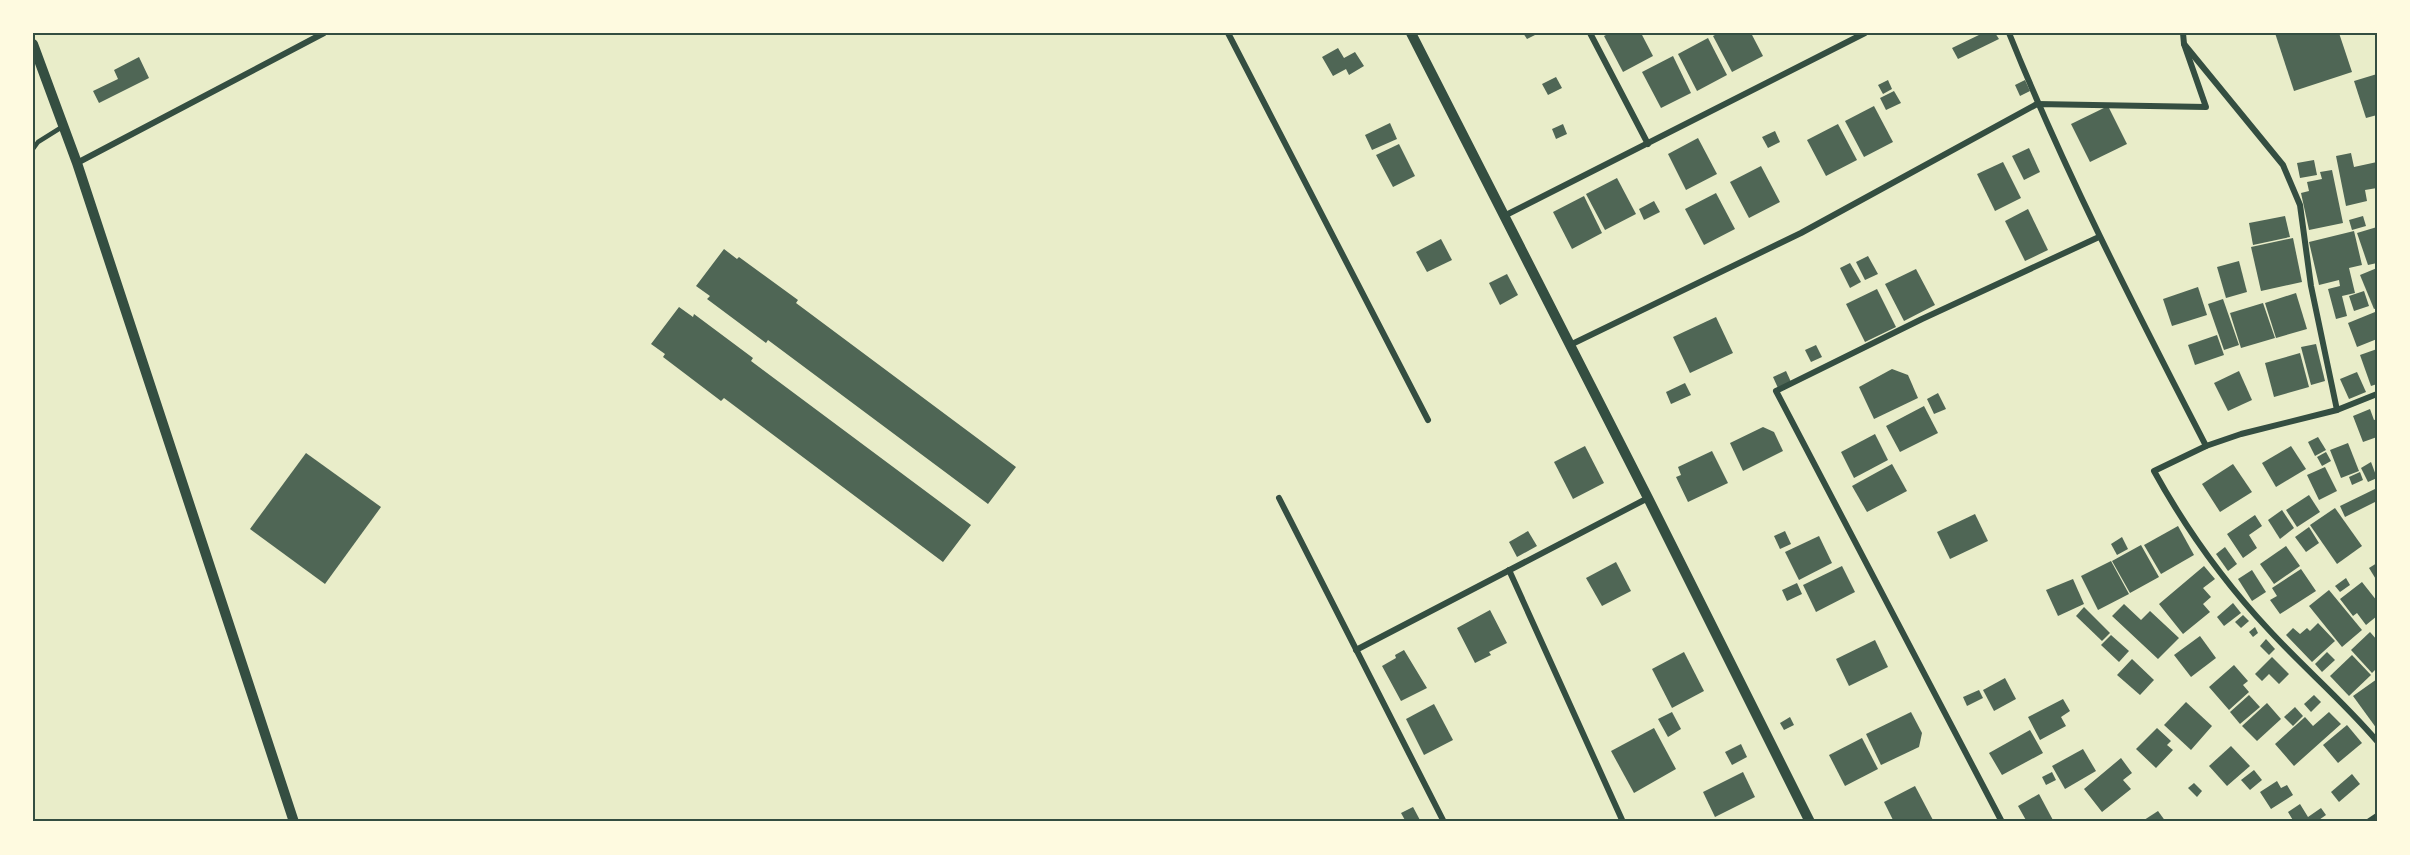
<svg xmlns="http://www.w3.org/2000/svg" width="2410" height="855" font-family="Figtree,sans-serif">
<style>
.building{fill:#4f6655}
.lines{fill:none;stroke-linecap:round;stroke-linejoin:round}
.service{stroke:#344e41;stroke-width:4.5}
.minor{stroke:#344e41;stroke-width:6}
.tertiary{stroke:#344e41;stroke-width:10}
.neatline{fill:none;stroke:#344e41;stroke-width:2}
</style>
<rect width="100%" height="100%" fill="#e9edc9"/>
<g class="building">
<polygon points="1523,33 1539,33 1527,39"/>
<polygon points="1610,33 1641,33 1653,56 1623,72 1604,36"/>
<polygon points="1719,33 1751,33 1763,56 1732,72 1713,36"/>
<polygon points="1983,33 1995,33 1999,39 1958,59 1952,48"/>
<polygon points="2275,33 2339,33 2352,72 2294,91"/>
<polygon points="1708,38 1727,75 1697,91 1678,54"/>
<polygon points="1338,48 1344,58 1355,52 1364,66 1349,75 1346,69 1333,76 1322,57"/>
<polygon points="1673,56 1691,93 1661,108 1642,72"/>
<polygon points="139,57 149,78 99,103 93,91 118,79 114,70"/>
<polygon points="2377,74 2377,115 2366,118 2354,81"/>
<polygon points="1556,77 1562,88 1548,95 1542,84"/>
<polygon points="1888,80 1892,89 1883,94 1878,85"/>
<polygon points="2025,80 2030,91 2020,96 2015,85"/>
<polygon points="1894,91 1901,103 1886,110 1880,98"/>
<polygon points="1874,106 1893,142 1864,157 1845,121"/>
<polygon points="2108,106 2127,144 2090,162 2071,124"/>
<polygon points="1390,123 1397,139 1372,150 1365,135"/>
<polygon points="1563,124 1567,134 1556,139 1552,129"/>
<polygon points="1838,124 1857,160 1826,176 1807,140"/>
<polygon points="1775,131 1780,142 1768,148 1762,137"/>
<polygon points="1698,138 1717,174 1686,190 1668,154"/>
<polygon points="1399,144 1415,176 1393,187 1376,155"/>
<polygon points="2029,148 2040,172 2024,180 2012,156"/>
<polygon points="2351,153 2354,167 2377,162 2377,188 2365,190 2367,201 2346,206 2336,156"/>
<polygon points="2314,160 2317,175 2300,178 2297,163"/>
<polygon points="2003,162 2021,198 1995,211 1977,174"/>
<polygon points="1761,166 1780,202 1749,218 1730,182"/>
<polygon points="2332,170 2343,223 2309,230 2301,193 2309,191 2307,182 2322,179 2320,172"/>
<polygon points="1617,178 1636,214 1605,230 1586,194"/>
<polygon points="1716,193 1735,229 1704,245 1685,209"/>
<polygon points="1584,196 1602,233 1572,249 1553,212"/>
<polygon points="1654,201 1660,212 1644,220 1639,209"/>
<polygon points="2028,209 2048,250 2025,261 2005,221"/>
<polygon points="2285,216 2290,237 2253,245 2249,223"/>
<polygon points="2363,216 2366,226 2352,230 2349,220"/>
<polygon points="2377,227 2377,263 2368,265 2357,233"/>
<polygon points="2354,231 2362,265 2349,268 2355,293 2342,296 2347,316 2336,319 2328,289 2340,286 2339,280 2319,285 2309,242"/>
<polygon points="2293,238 2302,282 2261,291 2251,247"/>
<polygon points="1441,239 1452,260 1427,272 1416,252"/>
<polygon points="724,249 737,259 739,257 798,300 796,303 1016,467 988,504 768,340 766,343 707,299 710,296 696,286"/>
<polygon points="1868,256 1878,274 1865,280 1856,262"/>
<polygon points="2239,261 2247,292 2226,298 2217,267"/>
<polygon points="1850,263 1861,282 1850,288 1840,268"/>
<polygon points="2377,268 2377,308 2374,309 2360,275"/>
<polygon points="1916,269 1935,305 1904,321 1885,284"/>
<polygon points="1507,274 1518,295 1500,305 1489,283"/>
<polygon points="2198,287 2207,315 2172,326 2163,299"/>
<polygon points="1877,289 1896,327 1865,342 1846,304"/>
<polygon points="2364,291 2369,306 2354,311 2349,296"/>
<polygon points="2296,293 2307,329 2276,338 2265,303"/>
<polygon points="2223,299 2239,345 2224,350 2208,304"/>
<polygon points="2263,303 2275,338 2241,348 2230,313"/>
<polygon points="679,307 693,317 694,314 753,358 751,361 971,525 943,562 724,398 721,401 663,357 665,354 651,344"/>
<polygon points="2375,312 2377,318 2377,339 2357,347 2348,323"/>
<polygon points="1716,317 1733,353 1690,373 1673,337"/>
<polygon points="2217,335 2224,355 2195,365 2188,345"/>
<polygon points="2316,344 2325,381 2311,385 2301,347"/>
<polygon points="1816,345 1822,357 1811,362 1805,350"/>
<polygon points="2377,349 2377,384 2371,386 2360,355"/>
<polygon points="2300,353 2309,387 2274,397 2265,363"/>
<polygon points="1892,369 1908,375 1918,398 1874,419 1859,387"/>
<polygon points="1786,371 1791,382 1778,388 1773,377"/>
<polygon points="2239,371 2252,400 2228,411 2214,383"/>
<polygon points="2357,372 2366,392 2349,399 2340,379"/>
<polygon points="1685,383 1691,395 1671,404 1666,392"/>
<polygon points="1938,393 1946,409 1934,414 1927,399"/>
<polygon points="1924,406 1938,433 1900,452 1886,426"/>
<polygon points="2370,409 2374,420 2377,419 2377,437 2363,442 2353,416"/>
<polygon points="1763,427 1774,432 1783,451 1743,471 1730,443"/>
<polygon points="1875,434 1888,460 1854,478 1841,452"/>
<polygon points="2318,437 2326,450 2315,456 2308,442"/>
<polygon points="2348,443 2359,471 2341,478 2330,450"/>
<polygon points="1585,446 1604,483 1573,499 1554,462"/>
<polygon points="2291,446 2306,469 2276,487 2262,463"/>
<polygon points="1712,451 1728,483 1688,502 1676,477 1681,475 1678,467"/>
<polygon points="2326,452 2331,461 2322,466 2317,457"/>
<polygon points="306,453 381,507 325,584 250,529"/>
<polygon points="2371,462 2377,478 2368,482 2361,468"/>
<polygon points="1892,464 1907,491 1867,512 1852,486"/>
<polygon points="2233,464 2252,492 2220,512 2202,484"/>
<polygon points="2325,467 2337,491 2319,500 2307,475"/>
<polygon points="2360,472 2363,480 2352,485 2349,477"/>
<polygon points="2377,488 2377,501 2345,517 2340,506"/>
<polygon points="2309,495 2320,512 2297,527 2286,510"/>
<polygon points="2335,508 2362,546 2337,564 2310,525"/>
<polygon points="2282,510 2294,528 2280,539 2268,520"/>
<polygon points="1975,514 1988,541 1950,559 1937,532"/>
<polygon points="2255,515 2262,526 2249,535 2257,548 2243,558 2227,534"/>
<polygon points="2178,526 2194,555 2161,574 2144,545"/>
<polygon points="2309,527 2319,543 2306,552 2295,537"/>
<polygon points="1528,531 1537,546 1517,557 1509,542"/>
<polygon points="1785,531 1791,544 1780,549 1774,536"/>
<polygon points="1819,536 1832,563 1799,580 1785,552"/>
<polygon points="2122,537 2128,549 2117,555 2111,544"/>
<polygon points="2141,545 2159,577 2130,593 2112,561"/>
<polygon points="2286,546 2300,566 2274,584 2260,564"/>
<polygon points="2225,547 2237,564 2228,571 2216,554"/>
<polygon points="2111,561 2129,594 2098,610 2081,576"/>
<polygon points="1616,562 1631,591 1602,606 1586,578"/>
<polygon points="2377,563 2377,581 2369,568"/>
<polygon points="1842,566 1855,592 1816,612 1803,585"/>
<polygon points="2204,566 2215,579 2203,588 2211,597 2203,604 2210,612 2183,634 2159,604"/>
<polygon points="2301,569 2316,591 2280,614 2270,600 2277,596 2272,588"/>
<polygon points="2252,570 2266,592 2252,601 2238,579"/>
<polygon points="2346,578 2350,585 2340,592 2335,586"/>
<polygon points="2073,579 2084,604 2058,616 2046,590"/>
<polygon points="2362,582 2377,601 2377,616 2366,625 2357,613 2353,616 2340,599"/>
<polygon points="1797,583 1802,594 1787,601 1782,590"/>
<polygon points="2329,590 2362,630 2342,647 2309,606"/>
<polygon points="2233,603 2241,613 2224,626 2217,617"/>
<polygon points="2124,604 2141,620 2150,611 2179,638 2158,659 2112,616"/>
<polygon points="2084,607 2110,633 2102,641 2076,616"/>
<polygon points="1490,610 1507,643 1489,652 1491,655 1475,663 1457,628"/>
<polygon points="2243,615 2249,621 2241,628 2235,622"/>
<polygon points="2318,623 2335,641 2312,662 2286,635 2293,628 2300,634 2307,628 2310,631"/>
<polygon points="2255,627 2258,633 2253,637 2249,632"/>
<polygon points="2370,632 2377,640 2377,668 2372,673 2351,650"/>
<polygon points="2111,635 2129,651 2119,662 2101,645"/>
<polygon points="2200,636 2216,658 2191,677 2174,655"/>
<polygon points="2266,639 2275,649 2269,655 2260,646"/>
<polygon points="1875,640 1888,667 1849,686 1836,659"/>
<polygon points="1404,650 1427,688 1401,701 1382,666 1396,658 1395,655"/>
<polygon points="1684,652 1704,691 1672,708 1652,669"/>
<polygon points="2327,652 2335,660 2322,672 2315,664"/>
<polygon points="2352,655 2371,675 2349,696 2330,676"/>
<polygon points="2272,657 2289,674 2279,684 2269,674 2262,681 2255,674"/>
<polygon points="2132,659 2154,680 2140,695 2117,675"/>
<polygon points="2234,665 2248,681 2243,685 2249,692 2229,710 2209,687"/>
<polygon points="2005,678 2016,699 1994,711 1983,690"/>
<polygon points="2377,679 2377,729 2353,696"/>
<polygon points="1979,690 1983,698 1967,706 1963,697"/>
<polygon points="2249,695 2260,707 2240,724 2230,712"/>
<polygon points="2314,695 2321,702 2311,712 2304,704"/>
<polygon points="2063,699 2070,711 2061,717 2066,726 2040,740 2028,717"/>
<polygon points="2186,702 2212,726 2191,750 2164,725"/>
<polygon points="2267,703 2281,719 2257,741 2242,726"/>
<polygon points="1434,704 1453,740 1424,755 1406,719"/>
<polygon points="2295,707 2303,716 2293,726 2284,717"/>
<polygon points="1672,712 1681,729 1668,737 1658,719"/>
<polygon points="1911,712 1922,733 1919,747 1881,765 1866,734"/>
<polygon points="2329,712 2341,724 2294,766 2275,744 2305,717 2313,726"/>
<polygon points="1790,717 1794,725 1784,730 1780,723"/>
<polygon points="2347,725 2362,743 2338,763 2323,745"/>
<polygon points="1654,728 1676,769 1634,793 1611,751"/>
<polygon points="2157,728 2171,741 2167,745 2173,750 2156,768 2136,749"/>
<polygon points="2030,730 2043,753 2002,775 1989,753"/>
<polygon points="1862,738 1878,769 1845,786 1829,755"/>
<polygon points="1741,744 1747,757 1732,765 1725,752"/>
<polygon points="2231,746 2250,766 2227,786 2209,766"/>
<polygon points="2083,749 2096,771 2065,789 2052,766"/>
<polygon points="2121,758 2132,773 2123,780 2131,789 2102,812 2084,789"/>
<polygon points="2254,770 2262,780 2250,790 2241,780"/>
<polygon points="1743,772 1755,797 1715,817 1703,792"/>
<polygon points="2052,772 2056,780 2046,785 2042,777"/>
<polygon points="2352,774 2360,784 2339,802 2331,792"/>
<polygon points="2277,781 2281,788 2287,785 2293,795 2271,809 2260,792"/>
<polygon points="2194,783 2202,791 2197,797 2188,788"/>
<polygon points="1915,786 1934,822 1894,822 1884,802"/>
<polygon points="2039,794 2054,822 2027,822 2018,806"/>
<polygon points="2300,804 2308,817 2321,808 2326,815 2316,822 2294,822 2288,812"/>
<polygon points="1413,807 1421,822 1406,822 1401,813"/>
<polygon points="2158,811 2166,822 2141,822"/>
</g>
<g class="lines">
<polyline class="service" points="33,149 38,142 62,127"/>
<g class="minor">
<polyline points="1228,33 1428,420"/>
<polyline points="1590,33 1648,144"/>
<path d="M2009,33C2066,175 2136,310 2206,446"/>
<polyline points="2183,33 2184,44 2283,165 2300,205 2311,286 2337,410"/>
<polyline points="77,163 324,33"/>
<polyline points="1504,216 1865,33"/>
<polyline points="1570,345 1801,233 2037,104 2206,107 2184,44"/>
<path d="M2377,394L2337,410L2241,434L2206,446L2154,471C2186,529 2223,581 2269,630C2304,668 2343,701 2377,741"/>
<polyline points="1279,498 1444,822"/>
<polyline points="1509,570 1623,822"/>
<polyline points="1356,650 1648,498"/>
<polyline points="2002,822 1776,391 1922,319 2099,237"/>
<polyline points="2368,822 2377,816"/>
</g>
<g class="tertiary">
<polyline points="1411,33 1648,498 1810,822"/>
<polyline points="33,44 77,163 294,822"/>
</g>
</g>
<rect width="2410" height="855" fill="none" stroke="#fefae0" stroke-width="69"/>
<rect x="34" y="34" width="2342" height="786" class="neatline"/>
</svg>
